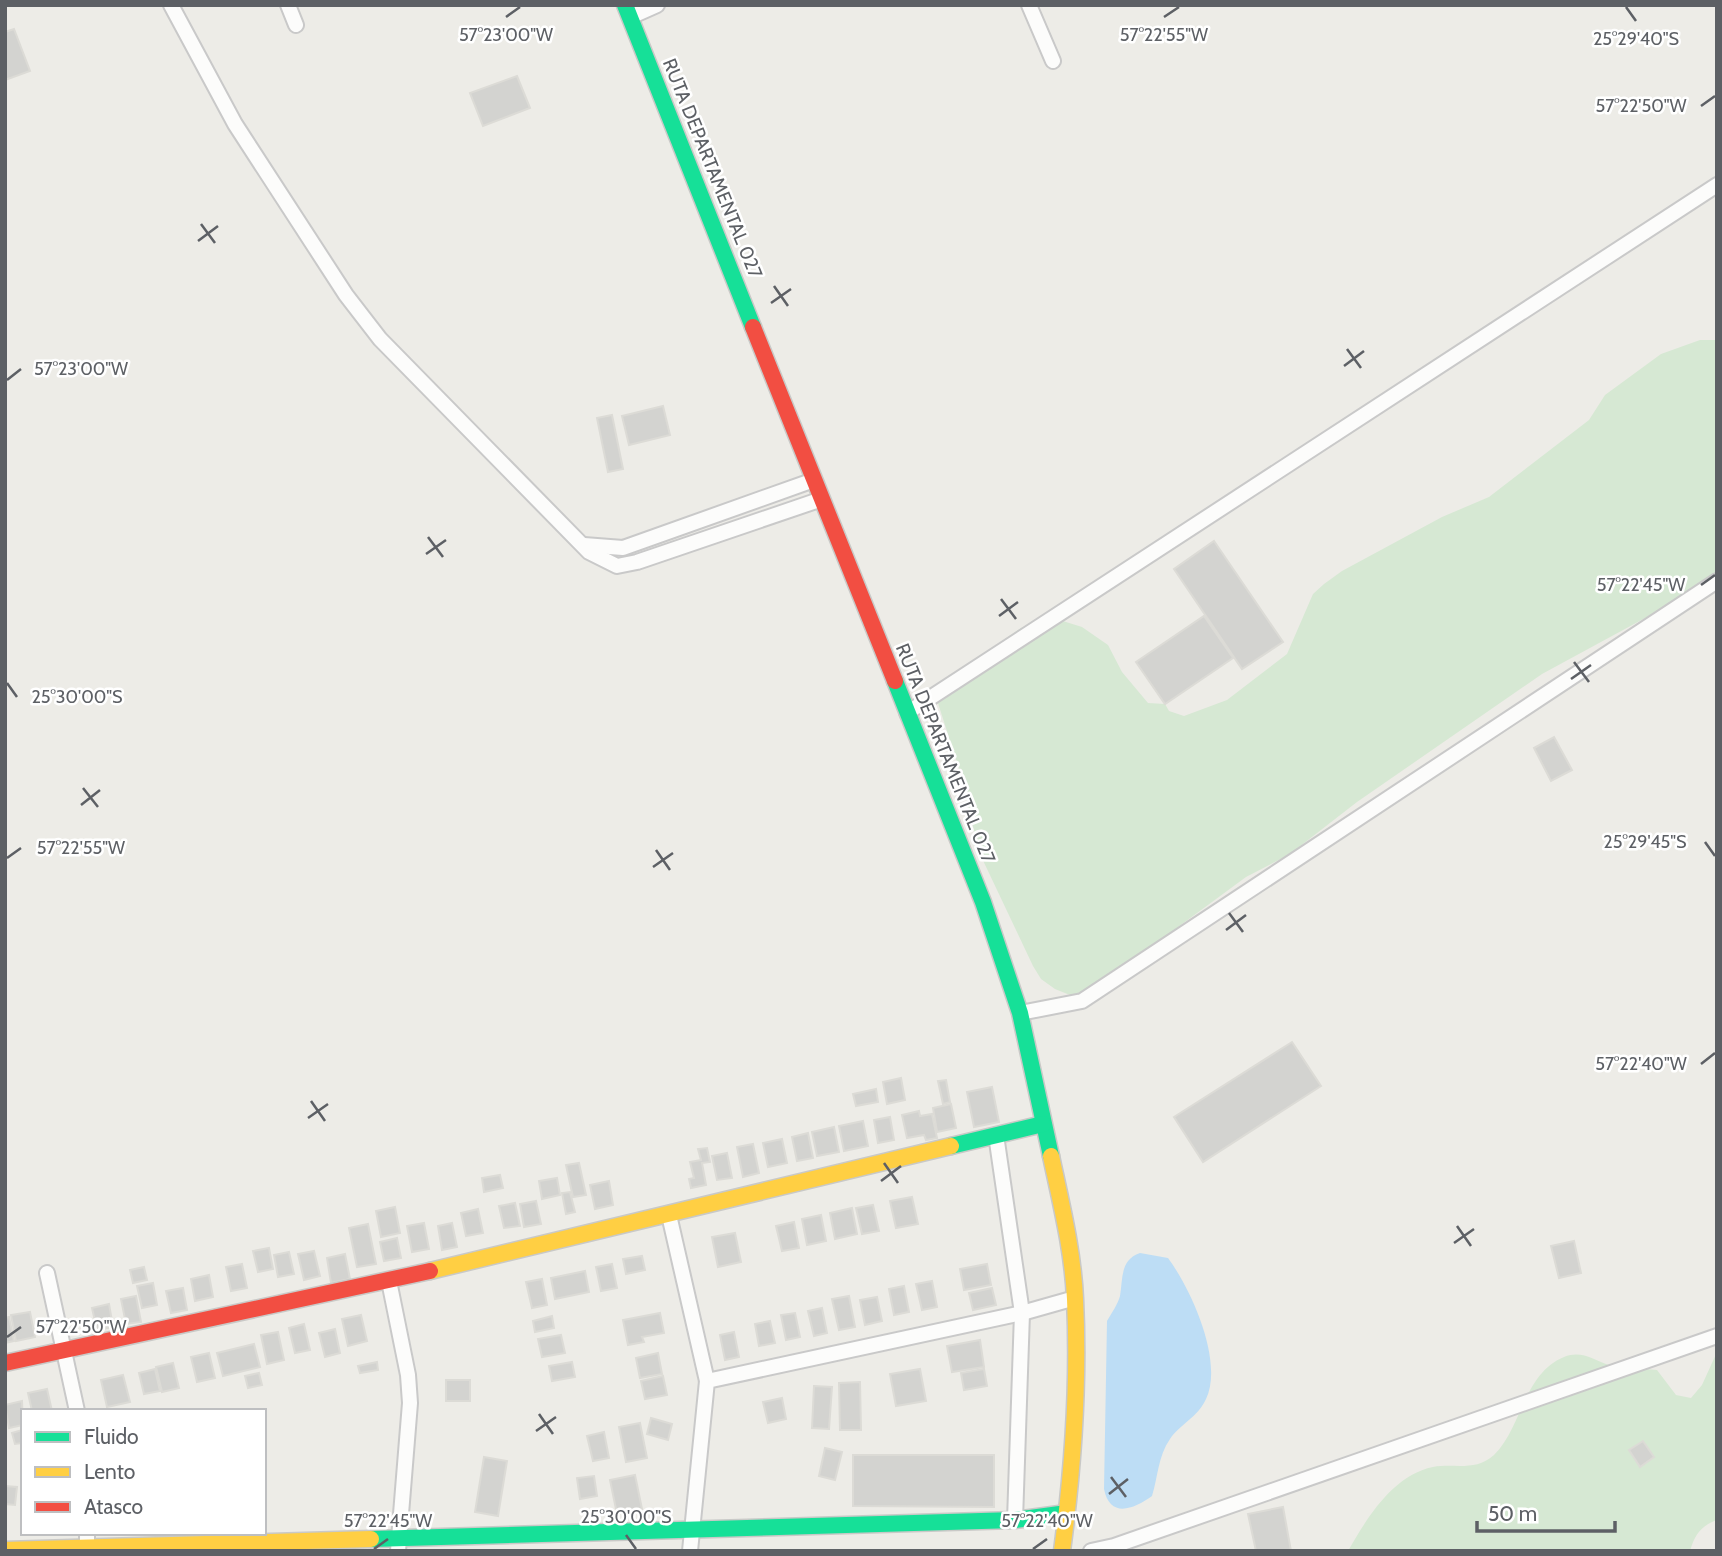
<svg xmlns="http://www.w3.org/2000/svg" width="1722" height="1556" font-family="Cabin,sans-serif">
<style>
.green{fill:#d6e8d3}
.water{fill:#bdddf5}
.building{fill:#d3d3d0;stroke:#dcdbd6;stroke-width:2}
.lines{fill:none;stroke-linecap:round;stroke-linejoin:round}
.street-casing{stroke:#c9c9c9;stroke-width:18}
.fast-casing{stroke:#c9c9c7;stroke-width:19}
.slow-casing{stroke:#c9c9c7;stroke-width:19}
.jam-casing{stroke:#c9c9c7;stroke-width:19}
.street{stroke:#fcfcfb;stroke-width:14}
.fast{stroke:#16e098;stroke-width:16}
.slow{stroke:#ffcf43;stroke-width:16}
.jam{stroke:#f24e42;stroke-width:16}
.ticks{fill:none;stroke:#5d6065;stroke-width:2.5}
.labels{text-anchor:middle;stroke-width:5;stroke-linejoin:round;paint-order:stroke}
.street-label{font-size:19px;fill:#5d6065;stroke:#fff}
.ticks-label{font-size:18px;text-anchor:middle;fill:#5d6065;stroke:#fff;stroke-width:5;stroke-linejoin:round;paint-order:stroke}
</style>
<rect width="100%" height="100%" fill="#edece7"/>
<g class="green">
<polygon points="1700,340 1717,340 1717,579 1542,674 1357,802 1290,854 1246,877 1178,927 1140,961 1085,993 1070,995 1055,989 1041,979 1033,966 979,852 961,775 937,700 944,687 966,666 1021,628 1050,617 1082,627 1108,645 1122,672 1148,703 1165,704 1169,711 1184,716 1227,700 1287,654 1313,594 1324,584 1342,571 1442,517 1489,497 1589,420 1605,395 1661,354"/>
<path d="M1717,1352V1520C1701,1526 1695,1534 1690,1551H1348C1367,1518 1393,1475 1433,1467C1455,1463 1475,1472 1494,1455C1522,1428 1523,1374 1564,1357C1582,1350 1593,1360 1609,1365C1624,1369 1642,1368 1657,1370L1676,1395L1691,1398L1702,1385Z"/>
</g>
<path class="water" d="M1140,1253L1168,1258C1191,1289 1224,1361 1206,1399C1198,1417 1179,1425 1170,1439C1158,1456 1158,1477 1152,1496C1134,1509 1110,1519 1104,1489L1107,1321C1111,1314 1118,1304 1120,1296C1123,1278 1120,1260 1140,1253Z"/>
<g class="building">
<polygon points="14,29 30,71 5,80 5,32"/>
<polygon points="517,76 530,108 483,126 470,93"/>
<polygon points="663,406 670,435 629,445 622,416"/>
<polygon points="612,415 623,469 608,472 597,418"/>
<polygon points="1214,541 1283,642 1242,669 1174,569"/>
<polygon points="1204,616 1233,658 1165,704 1136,662"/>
<polygon points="1554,737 1572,770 1551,781 1534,748"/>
<polygon points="1292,1042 1321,1086 1203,1162 1174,1117"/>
<polygon points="901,1078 905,1100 887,1104 883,1082"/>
<polygon points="946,1080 950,1102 943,1104 938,1081"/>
<polygon points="992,1087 999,1122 974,1127 967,1092"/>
<polygon points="876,1089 878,1102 856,1106 853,1094"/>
<polygon points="951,1104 956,1128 937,1132 933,1108"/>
<polygon points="919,1111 920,1116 932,1114 937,1138 926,1140 924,1135 907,1138 902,1115"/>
<polygon points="890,1117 894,1140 878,1143 874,1120"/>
<polygon points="863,1121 868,1146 844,1151 839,1126"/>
<polygon points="834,1127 839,1152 817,1156 812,1132"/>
<polygon points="808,1133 813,1158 797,1161 792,1137"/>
<polygon points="782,1139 787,1163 768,1167 763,1143"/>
<polygon points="753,1144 759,1173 743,1177 737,1147"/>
<polygon points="707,1148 710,1162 702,1163 706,1185 691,1188 689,1179 694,1178 690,1162 701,1160 698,1149"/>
<polygon points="727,1153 732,1178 717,1180 712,1156"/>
<polygon points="579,1163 586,1195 573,1197 566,1165"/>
<polygon points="500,1175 503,1188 484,1192 482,1178"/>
<polygon points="557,1178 560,1195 542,1199 539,1181"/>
<polygon points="609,1181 613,1205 595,1209 590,1185"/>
<polygon points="570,1192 575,1212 566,1214 562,1193"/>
<polygon points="912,1197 918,1224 896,1228 890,1201"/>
<polygon points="536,1201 541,1224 524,1227 520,1204"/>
<polygon points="515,1203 520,1226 504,1228 499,1206"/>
<polygon points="873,1205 879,1231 862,1234 856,1208"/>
<polygon points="395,1207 400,1233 381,1237 376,1211"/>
<polygon points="852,1208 857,1234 835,1239 830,1213"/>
<polygon points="478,1209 483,1233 466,1236 461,1213"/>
<polygon points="821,1215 826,1241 807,1245 802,1219"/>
<polygon points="794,1222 799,1248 782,1251 776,1226"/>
<polygon points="424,1223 429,1249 412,1252 407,1226"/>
<polygon points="452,1223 457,1247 442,1250 438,1226"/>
<polygon points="368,1224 376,1264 357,1267 349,1228"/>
<polygon points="735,1233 741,1262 718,1267 712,1237"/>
<polygon points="397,1238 401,1258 384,1261 380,1242"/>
<polygon points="1574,1241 1581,1273 1559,1278 1551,1246"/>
<polygon points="269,1248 273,1269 258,1272 253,1251"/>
<polygon points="314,1251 320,1276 304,1280 298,1254"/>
<polygon points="289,1252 294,1274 278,1277 274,1255"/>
<polygon points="345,1254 350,1279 331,1283 327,1258"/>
<polygon points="642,1256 645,1270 626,1274 623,1259"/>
<polygon points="242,1264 247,1288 231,1291 226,1267"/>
<polygon points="612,1264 617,1288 601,1291 596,1267"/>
<polygon points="987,1264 991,1285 964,1290 960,1269"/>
<polygon points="144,1267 147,1280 133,1283 130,1270"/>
<polygon points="585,1271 589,1292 555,1299 551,1278"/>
<polygon points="209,1275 213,1297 195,1301 191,1279"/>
<polygon points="542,1279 547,1305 532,1308 526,1282"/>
<polygon points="932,1281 937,1307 922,1310 916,1284"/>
<polygon points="153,1283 157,1305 142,1308 137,1286"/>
<polygon points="904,1286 909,1312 894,1315 889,1289"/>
<polygon points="183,1288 187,1310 171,1313 166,1291"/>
<polygon points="992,1288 996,1305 973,1310 969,1293"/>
<polygon points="136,1296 141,1322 126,1324 121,1299"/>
<polygon points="849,1296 855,1327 839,1330 832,1299"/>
<polygon points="877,1297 882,1321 865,1325 860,1300"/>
<polygon points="109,1304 113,1327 97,1330 92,1308"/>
<polygon points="822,1308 827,1333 814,1336 808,1311"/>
<polygon points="30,1312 35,1337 16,1341 11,1315"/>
<polygon points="660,1313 664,1333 642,1337 644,1342 628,1345 623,1320"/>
<polygon points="795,1313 800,1337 786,1340 781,1315"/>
<polygon points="361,1315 367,1341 348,1346 342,1319"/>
<polygon points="552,1316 554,1328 535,1332 533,1321"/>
<polygon points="9,1317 14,1341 5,1343 5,1318"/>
<polygon points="770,1321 775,1343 759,1346 755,1324"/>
<polygon points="304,1324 310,1350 295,1353 289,1328"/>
<polygon points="335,1329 340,1353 325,1357 319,1333"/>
<polygon points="278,1332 284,1360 267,1364 261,1335"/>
<polygon points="734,1332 739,1357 725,1360 720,1335"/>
<polygon points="561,1335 565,1353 542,1357 538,1339"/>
<polygon points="980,1340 984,1367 952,1372 947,1346"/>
<polygon points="254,1344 260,1367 223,1376 217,1353"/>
<polygon points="209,1353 215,1378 197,1382 191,1357"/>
<polygon points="658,1353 662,1374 640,1378 636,1358"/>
<polygon points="377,1362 378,1370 360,1373 358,1366"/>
<polygon points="572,1362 575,1377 552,1381 549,1366"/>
<polygon points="173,1363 179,1388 162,1392 156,1367"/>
<polygon points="155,1369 160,1391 144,1394 139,1373"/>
<polygon points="920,1369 926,1401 896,1406 890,1374"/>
<polygon points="984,1369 987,1386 964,1390 961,1373"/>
<polygon points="259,1373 262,1385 248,1388 245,1376"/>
<polygon points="123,1375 130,1402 107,1407 101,1380"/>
<polygon points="663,1376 667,1395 645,1399 641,1381"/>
<rect x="446" y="1380" width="24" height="21"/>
<polygon points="860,1382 861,1430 840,1430 839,1383"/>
<polygon points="814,1386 832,1387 829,1429 812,1428"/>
<polygon points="47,1389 52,1411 32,1411 28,1393"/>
<polygon points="782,1398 786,1419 768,1423 763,1402"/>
<polygon points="22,1401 23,1425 9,1428 5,1405"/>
<polygon points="651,1418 672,1424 668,1440 647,1434"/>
<polygon points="640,1423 647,1458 626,1462 619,1427"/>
<polygon points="22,1430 23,1443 15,1444 12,1433"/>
<polygon points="604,1432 609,1458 593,1461 587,1436"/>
<polygon points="1643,1441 1654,1457 1640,1467 1629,1450"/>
<polygon points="825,1448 842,1452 835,1480 819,1476"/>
<polygon points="853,1455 994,1455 994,1507 853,1506"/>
<polygon points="484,1457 507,1461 498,1516 475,1512"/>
<polygon points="635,1475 642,1509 617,1514 610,1480"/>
<polygon points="594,1476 597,1496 580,1499 577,1478"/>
<polygon points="5,1486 17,1487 15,1505 5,1504"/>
<polygon points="1283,1507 1291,1551 1256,1551 1248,1514"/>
</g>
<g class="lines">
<defs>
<g id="street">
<polyline points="171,5 235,124 346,295 380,339 589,552 617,566 637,562 822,499"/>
<polyline points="288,5 296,25"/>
<polyline points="1029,5 1053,61"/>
<polyline points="630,17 657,5"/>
<polyline points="584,545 623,548 814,480"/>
<polyline points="907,713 1717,185"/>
<polyline points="1020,1013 1082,1001 1717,581"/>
<polyline points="996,1135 1022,1313 1015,1520"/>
<polyline points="669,1215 707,1381"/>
<polyline points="47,1273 77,1411"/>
<polyline points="389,1281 408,1375 410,1403 398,1551"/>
<polyline points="87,1533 87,1551"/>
<polyline points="690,1551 707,1381 1022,1313 1075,1298"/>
<polyline points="1091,1551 1114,1546 1717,1336"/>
</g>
<g id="fast">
<polyline points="625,5 753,327"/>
<polyline points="895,681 983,902 1020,1013 1051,1156"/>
<polyline points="951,1146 1043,1124"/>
<polyline points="371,1539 1015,1520 1067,1513"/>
</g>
<g id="slow">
<path d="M1051,1156C1061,1203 1073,1251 1075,1299C1079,1382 1073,1469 1062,1551"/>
<polyline points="430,1271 951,1146"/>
<polyline points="5,1550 371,1539"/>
</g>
<g id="jam">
<polyline points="753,327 895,681"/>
<polyline points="5,1363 430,1271"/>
</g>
</defs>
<use href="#street" class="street-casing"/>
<use href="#fast" class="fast-casing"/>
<use href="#slow" class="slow-casing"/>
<use href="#jam" class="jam-casing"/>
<use href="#street" class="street"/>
<use href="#fast" class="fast"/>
<use href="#slow" class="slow"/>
<use href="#jam" class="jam"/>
</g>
<path class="ticks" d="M1626,7L1636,21M506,17L520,7M1164,17L1179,7M1701,106L1715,96M201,224L215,243M198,241L218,226M774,286L788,306M771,303L791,289M1347,349L1361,368M1344,366L1364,351M7,380L21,369M428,537L443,557M426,554L446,540M1701,585L1715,575M1001,599L1016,619M999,616L1018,602M1574,662L1589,682M1571,679L1591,665M7,683L17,697M83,788L98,807M81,805L100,790M1705,842L1715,856M656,850L670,870M7,858L21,848M653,867L673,853M1229,913L1243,932M1226,930L1246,915M1701,1064L1715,1053M311,1101L325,1121M308,1118L328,1104M884,1163L898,1183M881,1181L901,1166M1457,1226L1471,1246M1454,1243L1474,1229M7,1337L21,1327M539,1414L553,1434M536,1431L556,1417M1111,1477L1126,1497M1109,1494L1128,1479M626,1535L636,1549M374,1549L388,1539M1033,1549L1047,1539"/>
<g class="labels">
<g class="street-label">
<text transform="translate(713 168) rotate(68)" y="7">RUTA DEPARTAMENTAL 027</text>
<text transform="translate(946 753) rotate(68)" y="7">RUTA DEPARTAMENTAL 027</text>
</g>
</g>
<g class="ticks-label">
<text x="506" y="41">57°23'00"W</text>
<text x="1164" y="41">57°22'55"W</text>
<text x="1636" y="45">25°29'40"S</text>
<text x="1641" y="112">57°22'50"W</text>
<text x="81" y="375">57°23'00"W</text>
<text x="1641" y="591">57°22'45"W</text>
<text x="77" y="703">25°30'00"S</text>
<text x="1645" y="848">25°29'45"S</text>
<text x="81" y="854">57°22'55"W</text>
<text x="1641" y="1070">57°22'40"W</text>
<text x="81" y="1333">57°22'50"W</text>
<text x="626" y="1523">25°30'00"S</text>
<text x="388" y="1527">57°22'45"W</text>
<text x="1047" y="1527">57°22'40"W</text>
</g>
<rect width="1722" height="1556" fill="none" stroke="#5d6065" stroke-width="14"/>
<rect x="21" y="1409" width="245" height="126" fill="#ffffff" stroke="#bebfc1" stroke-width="2"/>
<rect x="35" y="1432" width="35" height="10" fill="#16e098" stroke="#bebfc1" stroke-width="2"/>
<text x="84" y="1444" font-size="21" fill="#5d6065">Fluido</text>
<rect x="35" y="1467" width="35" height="10" fill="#ffcf43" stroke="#bebfc1" stroke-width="2"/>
<text x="84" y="1479" font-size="21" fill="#5d6065">Lento</text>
<rect x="35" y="1502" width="35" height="10" fill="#f24e42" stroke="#bebfc1" stroke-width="2"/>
<text x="84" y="1514" font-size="21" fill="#5d6065">Atasco</text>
<path d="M1477 1521v10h138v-10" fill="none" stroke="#5d6065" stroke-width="3.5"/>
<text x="1488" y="1521" font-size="21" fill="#5d6065" stroke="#ffffff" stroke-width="5" paint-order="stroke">50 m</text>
</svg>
